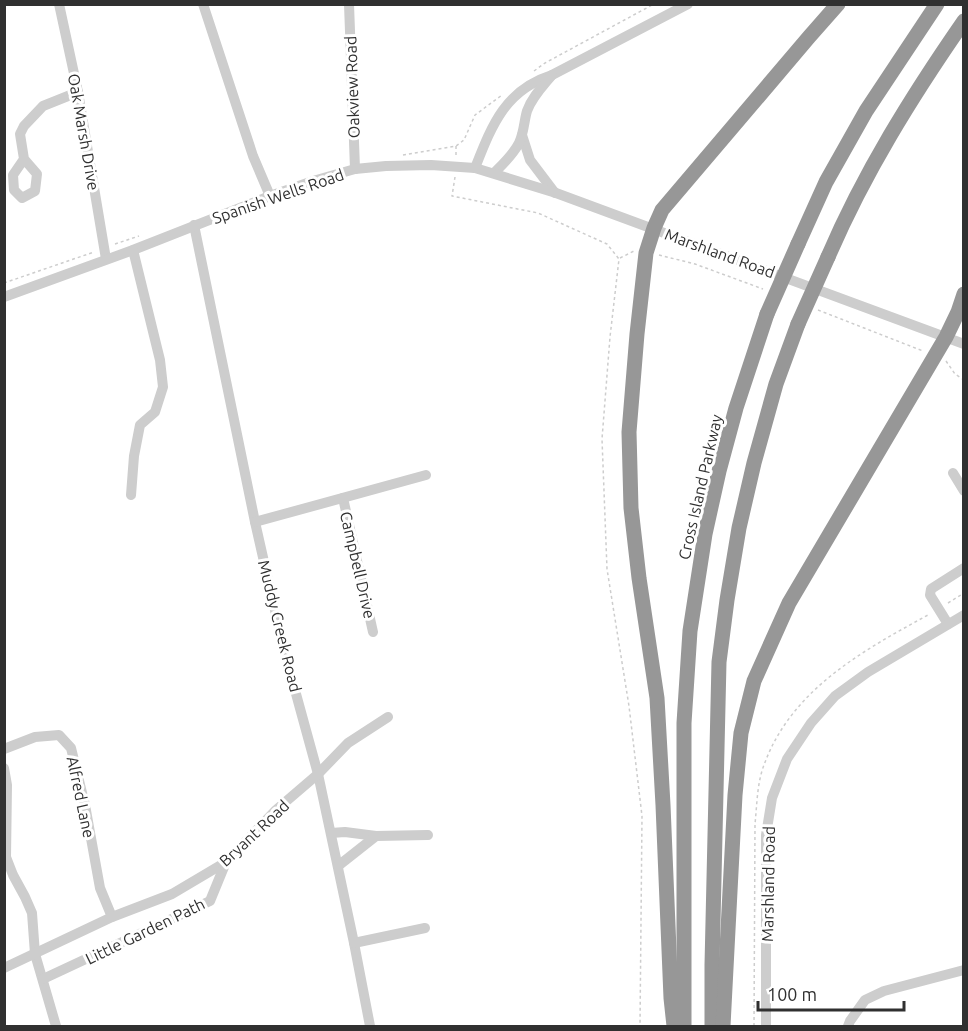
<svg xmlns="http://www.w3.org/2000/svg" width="968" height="1031" font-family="Ubuntu,sans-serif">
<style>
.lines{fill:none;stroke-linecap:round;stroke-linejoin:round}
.path{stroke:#cdcdcd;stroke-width:1.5;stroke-dasharray:3 3;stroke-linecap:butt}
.minor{stroke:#cdcdcd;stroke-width:10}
.highway{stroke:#979797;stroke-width:15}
.highway-bridge{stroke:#979797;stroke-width:15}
.labels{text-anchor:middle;stroke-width:6;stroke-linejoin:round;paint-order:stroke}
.street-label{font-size:16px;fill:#303030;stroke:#fff}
</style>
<rect width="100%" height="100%" fill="#fff"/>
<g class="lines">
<g class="path">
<polyline points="534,71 545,63 654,4"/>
<polyline points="456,146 456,157"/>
<polyline points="403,155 456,146 464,140 475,115 502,95"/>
<polyline points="455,177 452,196 538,213 607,244 619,259 610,337 602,439 607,569 629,706 642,816 640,1026"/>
<polyline points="115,244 139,236"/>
<polyline points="659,255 695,264 763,289"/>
<polyline points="620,258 634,251"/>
<polyline points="4,283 94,252"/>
<polyline points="818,310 923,351"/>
<polyline points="946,361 955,374 964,380"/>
<polyline points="948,603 964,593"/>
<path d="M754,1026L755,824C757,805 757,783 764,765C791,690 862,651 928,615"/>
</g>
<g class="minor">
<polyline points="59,4 78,92 106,259"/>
<polyline points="203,4 253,156 270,196"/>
<polyline points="349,4 355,169"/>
<polyline points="522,135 530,160 555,193"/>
<polyline points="24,159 37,174 35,191 22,198 14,190 13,175 24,159 20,134 24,126 43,106 78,92"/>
<path d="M475,168C492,125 505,90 552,75L688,4"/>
<path d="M494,173C503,164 513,155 519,143C524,133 524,121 527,111C532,97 543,86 552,75"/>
<polyline points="194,225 255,522 284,650 318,774 354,943 370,1026"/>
<polyline points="4,297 133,250 270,196 313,181 355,169 386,166 431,165 475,168 556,193 964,344"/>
<polyline points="953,473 964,491"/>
<polyline points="131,495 134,456 140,425 155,412 163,387 160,360 133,250"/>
<polyline points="343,498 373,632"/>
<polyline points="255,522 426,475"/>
<polyline points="948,624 930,595 931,589 964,568"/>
<polyline points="4,749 35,737 59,735 71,748 85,805 100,888 112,917"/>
<polyline points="4,768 7,785 6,857 13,875 25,897 32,913 35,954 56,1026"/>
<polyline points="331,833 345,832 376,836"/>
<polyline points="338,866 376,836 428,835"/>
<polyline points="354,943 425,928"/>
<polyline points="4,968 112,917 172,894 226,862 276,810 318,774 348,743 388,717"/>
<polyline points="43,979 210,901 226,862"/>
<polyline points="766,1026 766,835 772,798 787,759 811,723 835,696 868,672 964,615"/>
<polyline points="848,1026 850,1021 865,1000 884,991 964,970"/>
</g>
<g class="highway">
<polyline points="798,244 826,182 866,111 937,4"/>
<path d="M828,257C864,173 912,96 964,21"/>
<polyline points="674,1026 671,998 663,805 657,698 639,578 631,508 629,432 637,334 646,253 654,228 662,210 809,37 838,4"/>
<polyline points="684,1026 684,723 690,631 705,534 719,471 736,408 767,314"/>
<polyline points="712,1026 712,965 719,662 727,600 739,528 754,463 776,384 798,324"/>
<polyline points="723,1026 735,795 741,733 754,681 789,603 946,337 958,312 964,294"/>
</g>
<g class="highway-bridge">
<polyline points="767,314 798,244"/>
<polyline points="798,324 828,257"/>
</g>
</g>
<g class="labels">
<g class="street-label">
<text transform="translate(352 87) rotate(-92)" y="6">Oakview Road</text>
<text transform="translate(84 132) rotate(80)" y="6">Oak Marsh Drive</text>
<text transform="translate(278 196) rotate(-19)" y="6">Spanish Wells Road</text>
<text transform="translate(720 253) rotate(20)" y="6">Marshland Road</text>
<text transform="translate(700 487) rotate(-77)" y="6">Cross Island Parkway</text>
<text transform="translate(358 565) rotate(77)" y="6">Campbell Drive</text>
<text transform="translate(280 626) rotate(76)" y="6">Muddy Creek Road</text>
<text transform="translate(81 797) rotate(78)" y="6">Alfred Lane</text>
<text transform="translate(254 833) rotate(-43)" y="6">Bryant Road</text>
<text transform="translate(768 884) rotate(-89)" y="6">Marshland Road</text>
<text transform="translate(145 931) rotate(-26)" y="6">Little Garden Path</text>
</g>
</g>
<rect width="968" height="1031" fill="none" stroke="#303030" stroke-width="12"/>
<path d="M758 1001v9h146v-9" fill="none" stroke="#303030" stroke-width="3"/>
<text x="767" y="1001" font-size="18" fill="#303030" stroke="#ffffff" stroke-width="4.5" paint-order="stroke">100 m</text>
</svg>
